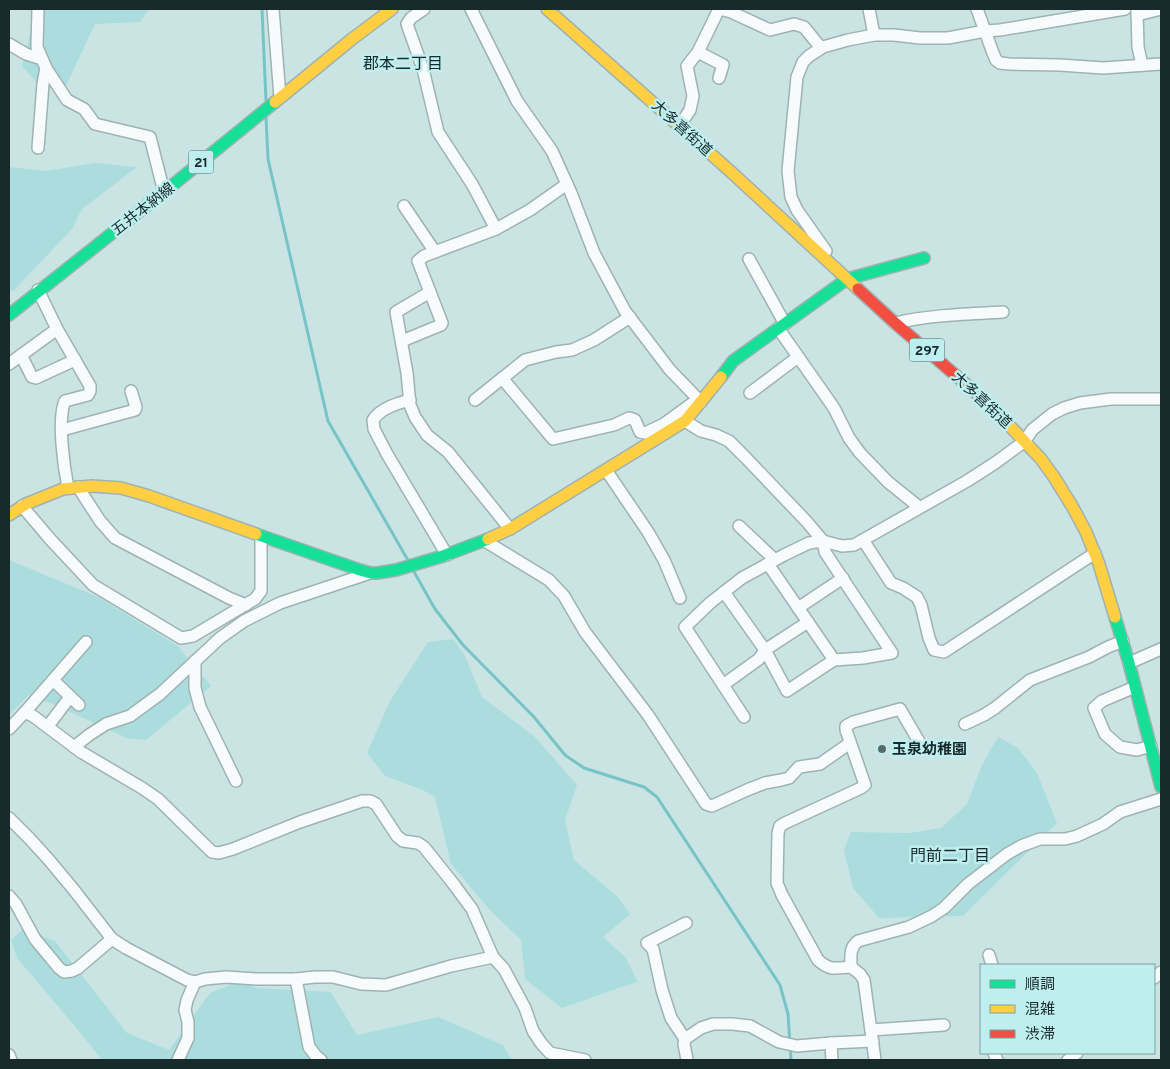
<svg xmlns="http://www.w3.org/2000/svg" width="1170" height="1069" font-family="Overpass,'Noto Sans JP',sans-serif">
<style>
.green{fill:#abddde}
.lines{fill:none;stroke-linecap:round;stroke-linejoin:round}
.stream{stroke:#77c4c6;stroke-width:3}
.street-casing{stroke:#9fb2b2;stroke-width:14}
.fast-casing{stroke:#9fb2b2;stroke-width:14}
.slow-casing{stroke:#9fb2b2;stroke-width:14}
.jam-casing{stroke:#9fb2b2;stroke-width:14}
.street{stroke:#f7fbfb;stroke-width:11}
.fast{stroke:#16e098;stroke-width:11}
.slow{stroke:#ffcf43;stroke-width:11}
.jam{stroke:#f24e42;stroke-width:11}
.poi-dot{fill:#566b6c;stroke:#bfeeef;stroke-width:2}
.labels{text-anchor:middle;stroke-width:5;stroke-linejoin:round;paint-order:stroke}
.shield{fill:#bfeeef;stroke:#4a6566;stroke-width:1}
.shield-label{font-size:14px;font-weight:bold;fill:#182a2b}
.street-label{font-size:15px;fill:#182a2b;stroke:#bfeeef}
.poi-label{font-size:15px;font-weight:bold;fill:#182a2b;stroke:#bfeeef;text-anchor:start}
.neighbourhood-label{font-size:16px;fill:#182a2b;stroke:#bfeeef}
</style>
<rect width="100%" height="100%" fill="#cae4e4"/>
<g class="green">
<polygon points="36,9 149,9 140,22 95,24 63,92 40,86 22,66"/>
<polygon points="96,163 137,167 82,209 72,229 14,290 9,291 9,167 46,171"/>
<polygon points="9,560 98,597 178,646 211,686 146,740 127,738 55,705 29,695 9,715"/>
<polygon points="453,639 464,654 482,697 535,737 577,785 565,820 574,860 618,897 630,914 603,937 625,957 638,982 627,985 562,1008 525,979 521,940 489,909 451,864 435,797 423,790 385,776 367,753 390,701 428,642"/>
<polygon points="998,737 1018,748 1037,773 1057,823 963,916 879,918 853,888 844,850 851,832 909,833 941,828 967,804 982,765"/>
<polygon points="23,929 55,941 127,1033 169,1050 210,993 240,981 257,988 331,992 357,1035 438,1017 503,1045 512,1060 102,1060 79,1031 17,958 11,940"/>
</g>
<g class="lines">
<g class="stream">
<polyline points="262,9 266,101"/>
<polyline points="266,117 268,159 328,421 409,562"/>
<polyline points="413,570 435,609 463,645 534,717 565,755 584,768 644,787 657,797 780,985 788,1014 791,1060"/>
</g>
<defs>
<g id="street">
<polyline points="38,9 37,47 46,68 67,100 84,109 95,124 150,137 164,192"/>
<polyline points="273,9 280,97"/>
<polyline points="424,9 411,18 407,24 423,69 438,132 472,184 496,229"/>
<polyline points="471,9 517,101 552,151 571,193 594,253 625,311 670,370 701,402"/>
<polyline points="719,9 731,12 770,30 794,24 804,27 821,48"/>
<polyline points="869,9 874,35"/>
<polyline points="977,9 993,53 996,60 1000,63 1009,64 1060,65 1103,68 1161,64"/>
<polyline points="1137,9 1138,47 1142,65"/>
<polyline points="1137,15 1161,9"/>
<polyline points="9,44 26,54 42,59"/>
<polyline points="698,52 723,65 719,78"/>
<polyline points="680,125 690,110 693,96 687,66 698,52 719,9"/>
<polyline points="38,148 43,84 46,68"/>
<polyline points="404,206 435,252"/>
<polyline points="826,251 797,210 791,197 788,171 797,77 803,62 809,56 823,47 848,40 874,35 894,35 920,38 948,38 985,31 1000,30 1125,9"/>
<polyline points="749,259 785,324"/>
<path d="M38,290L57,329L90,386V391L88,395L65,401C57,419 64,468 68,488"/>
<polyline points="430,292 396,312 407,373 410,405 415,417 427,435 448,452 510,529"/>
<path d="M895,323C931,315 967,314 1003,312"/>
<polyline points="778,328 834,408 849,438 860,453 888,482 919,507"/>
<polyline points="402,341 441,325 442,323 418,261 424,256 496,229 530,210 567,184"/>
<polyline points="21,355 32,377 36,378 75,360"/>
<polyline points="9,364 57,329"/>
<polyline points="502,378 553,439 614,425 629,418 635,420 640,432 645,433 664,424 697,400"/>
<polyline points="750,393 798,357"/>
<path d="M410,400C396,404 381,408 373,420L374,429L387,454L447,555"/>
<polyline points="475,400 525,360 556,352 572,350 594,340 630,317"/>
<polyline points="685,421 701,431 716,435 729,441 746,458 807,522 823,541 825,552 892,653 863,658 834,660 787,691 765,650 724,592"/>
<polyline points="62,430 135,410 136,407 131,391"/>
<polyline points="606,470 648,532 664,560 680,598"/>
<polyline points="78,487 100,521 115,538 229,598 246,605"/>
<polyline points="22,506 50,539 93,585 181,638 193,636 255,599 261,591 261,536"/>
<polyline points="739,526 775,560"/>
<polyline points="863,540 891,583 903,588 917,597 921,605 929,638 934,650 944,652 1095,553"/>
<polyline points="485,541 549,580 564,596 585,632 648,715 706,804 712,806 747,790 765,783 781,780 789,778 799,767 820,764 850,743"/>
<polyline points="768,564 834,660"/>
<polyline points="798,608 843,578"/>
<polyline points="195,661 195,688 200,707 236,781"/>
<polyline points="1129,663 1161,649"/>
<polyline points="53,680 79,705"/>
<polyline points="723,685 759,659 765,650 808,622"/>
<polyline points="1135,687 1102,701 1094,708 1105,734 1120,747 1137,750 1151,746"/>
<polyline points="25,712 86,642"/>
<polyline points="744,717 685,627 710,603 742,578 784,555 809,543 823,541 842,546 854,545 967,481 995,463 1025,441 1032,430 1052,414 1064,408 1080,403 1111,399 1161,399"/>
<polyline points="965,724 984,715 995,708 1030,680 1089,657 1108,647 1123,641"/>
<polyline points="48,726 70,697"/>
<polyline points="9,729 25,712 33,716 81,752 142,788 158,799 212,852 219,853 233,849 300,822 362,801 370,801 376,804 397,836 403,841 418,843 424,847 452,882 472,909 493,957 504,969 525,1008 533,1031 541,1043 550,1053 585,1060"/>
<polyline points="74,747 89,735 106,724 130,716 160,694 220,638 244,621 280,603 370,573"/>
<polyline points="9,818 29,838 49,860 74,890 112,939 126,948 187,980 195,982 205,979 226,977 257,979 296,979 315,977 333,977 361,984 386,985 451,966 493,957"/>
<polyline points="9,896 16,904 35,939 59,968 64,972 72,971 78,968 112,939"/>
<polyline points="989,955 992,965"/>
<path d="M851,967C851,957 849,948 858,941L909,927L932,916L944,908L968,884L1007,854L1021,846L1040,839H1065L1077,836L1103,824L1120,812L1161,799"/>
<polyline points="1154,978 1161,972"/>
<polyline points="296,979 309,1047 316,1056 321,1060"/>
<polyline points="871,1030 944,1025"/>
<polyline points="685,1039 671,1018 662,990 653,949 647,943 686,923"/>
<polyline points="831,1043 832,1060"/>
<polyline points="994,1053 997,1060"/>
<polyline points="9,1055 11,1060"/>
<polyline points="178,1060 188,1038 188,1022 185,1010 187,1000 195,982"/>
<polyline points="687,1060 684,1044 685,1039 701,1028 713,1024 732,1024 750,1026 779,1042 797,1046 831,1043 873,1041"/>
<path d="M875,1060L864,980L860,974L851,967C835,968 830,971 818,960L782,895L777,883L778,833L780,826L785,823L861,788L865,785L846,730V726L853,722L900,709L921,745"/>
<polyline points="1068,1060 1077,1053"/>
</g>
<g id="fast">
<polyline points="9,315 164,192 275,102"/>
<polyline points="721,377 733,361 847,279 924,258"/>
<polyline points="256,534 360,570 371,573 377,573 396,570 443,556 488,539"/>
<polyline points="1115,617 1129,663 1161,787"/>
</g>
<g id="slow">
<polyline points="547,9 730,171 858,289"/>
<polyline points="275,102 352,39 392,9"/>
<polyline points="990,405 1041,459 1054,477 1072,506 1086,532 1099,564 1115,617"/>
<polyline points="9,515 26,504 63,489 92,486 121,488 149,496 256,534"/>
<polyline points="488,539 510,529 685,421 721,377"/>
</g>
<polyline id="jam" points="858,289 895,323 990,405"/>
</defs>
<use href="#street" class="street-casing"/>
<use href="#fast" class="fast-casing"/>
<use href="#slow" class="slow-casing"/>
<use href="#jam" class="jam-casing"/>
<use href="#street" class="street"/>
<use href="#fast" class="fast"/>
<use href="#slow" class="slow"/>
<use href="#jam" class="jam"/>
</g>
<circle class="poi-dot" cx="882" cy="749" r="5"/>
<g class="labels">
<g class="shield">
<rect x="188.5" y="150.5" width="25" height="23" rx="4"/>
<rect x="909.5" y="338.5" width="35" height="23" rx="4"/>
</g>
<g class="shield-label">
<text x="201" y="167">21</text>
<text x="927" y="355">297</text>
</g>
<g class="street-label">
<text transform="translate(682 128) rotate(42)" y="5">大多喜街道</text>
<text transform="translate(143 209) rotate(-38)" y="5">五井本納線</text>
<text transform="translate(982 400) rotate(43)" y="5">大多喜街道</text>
</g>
<g class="poi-label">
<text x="892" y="754">玉泉幼稚園</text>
</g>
<g class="neighbourhood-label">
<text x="403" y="69">郡本二丁目</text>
<text x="950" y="861">門前二丁目</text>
</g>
</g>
<rect width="1170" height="1069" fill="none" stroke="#182a2b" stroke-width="20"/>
<rect x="980" y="964" width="175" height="90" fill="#bfeeef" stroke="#7ca0a1"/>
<rect x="990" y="980" width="25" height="8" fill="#16e098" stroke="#7ca0a1"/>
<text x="1025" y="989" font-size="15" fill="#182a2b">順調</text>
<rect x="990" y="1005" width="25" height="8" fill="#ffcf43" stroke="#7ca0a1"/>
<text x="1025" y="1014" font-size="15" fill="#182a2b">混雑</text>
<rect x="990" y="1030" width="25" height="8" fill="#f24e42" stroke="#7ca0a1"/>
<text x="1025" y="1039" font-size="15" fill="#182a2b">渋滞</text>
</svg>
